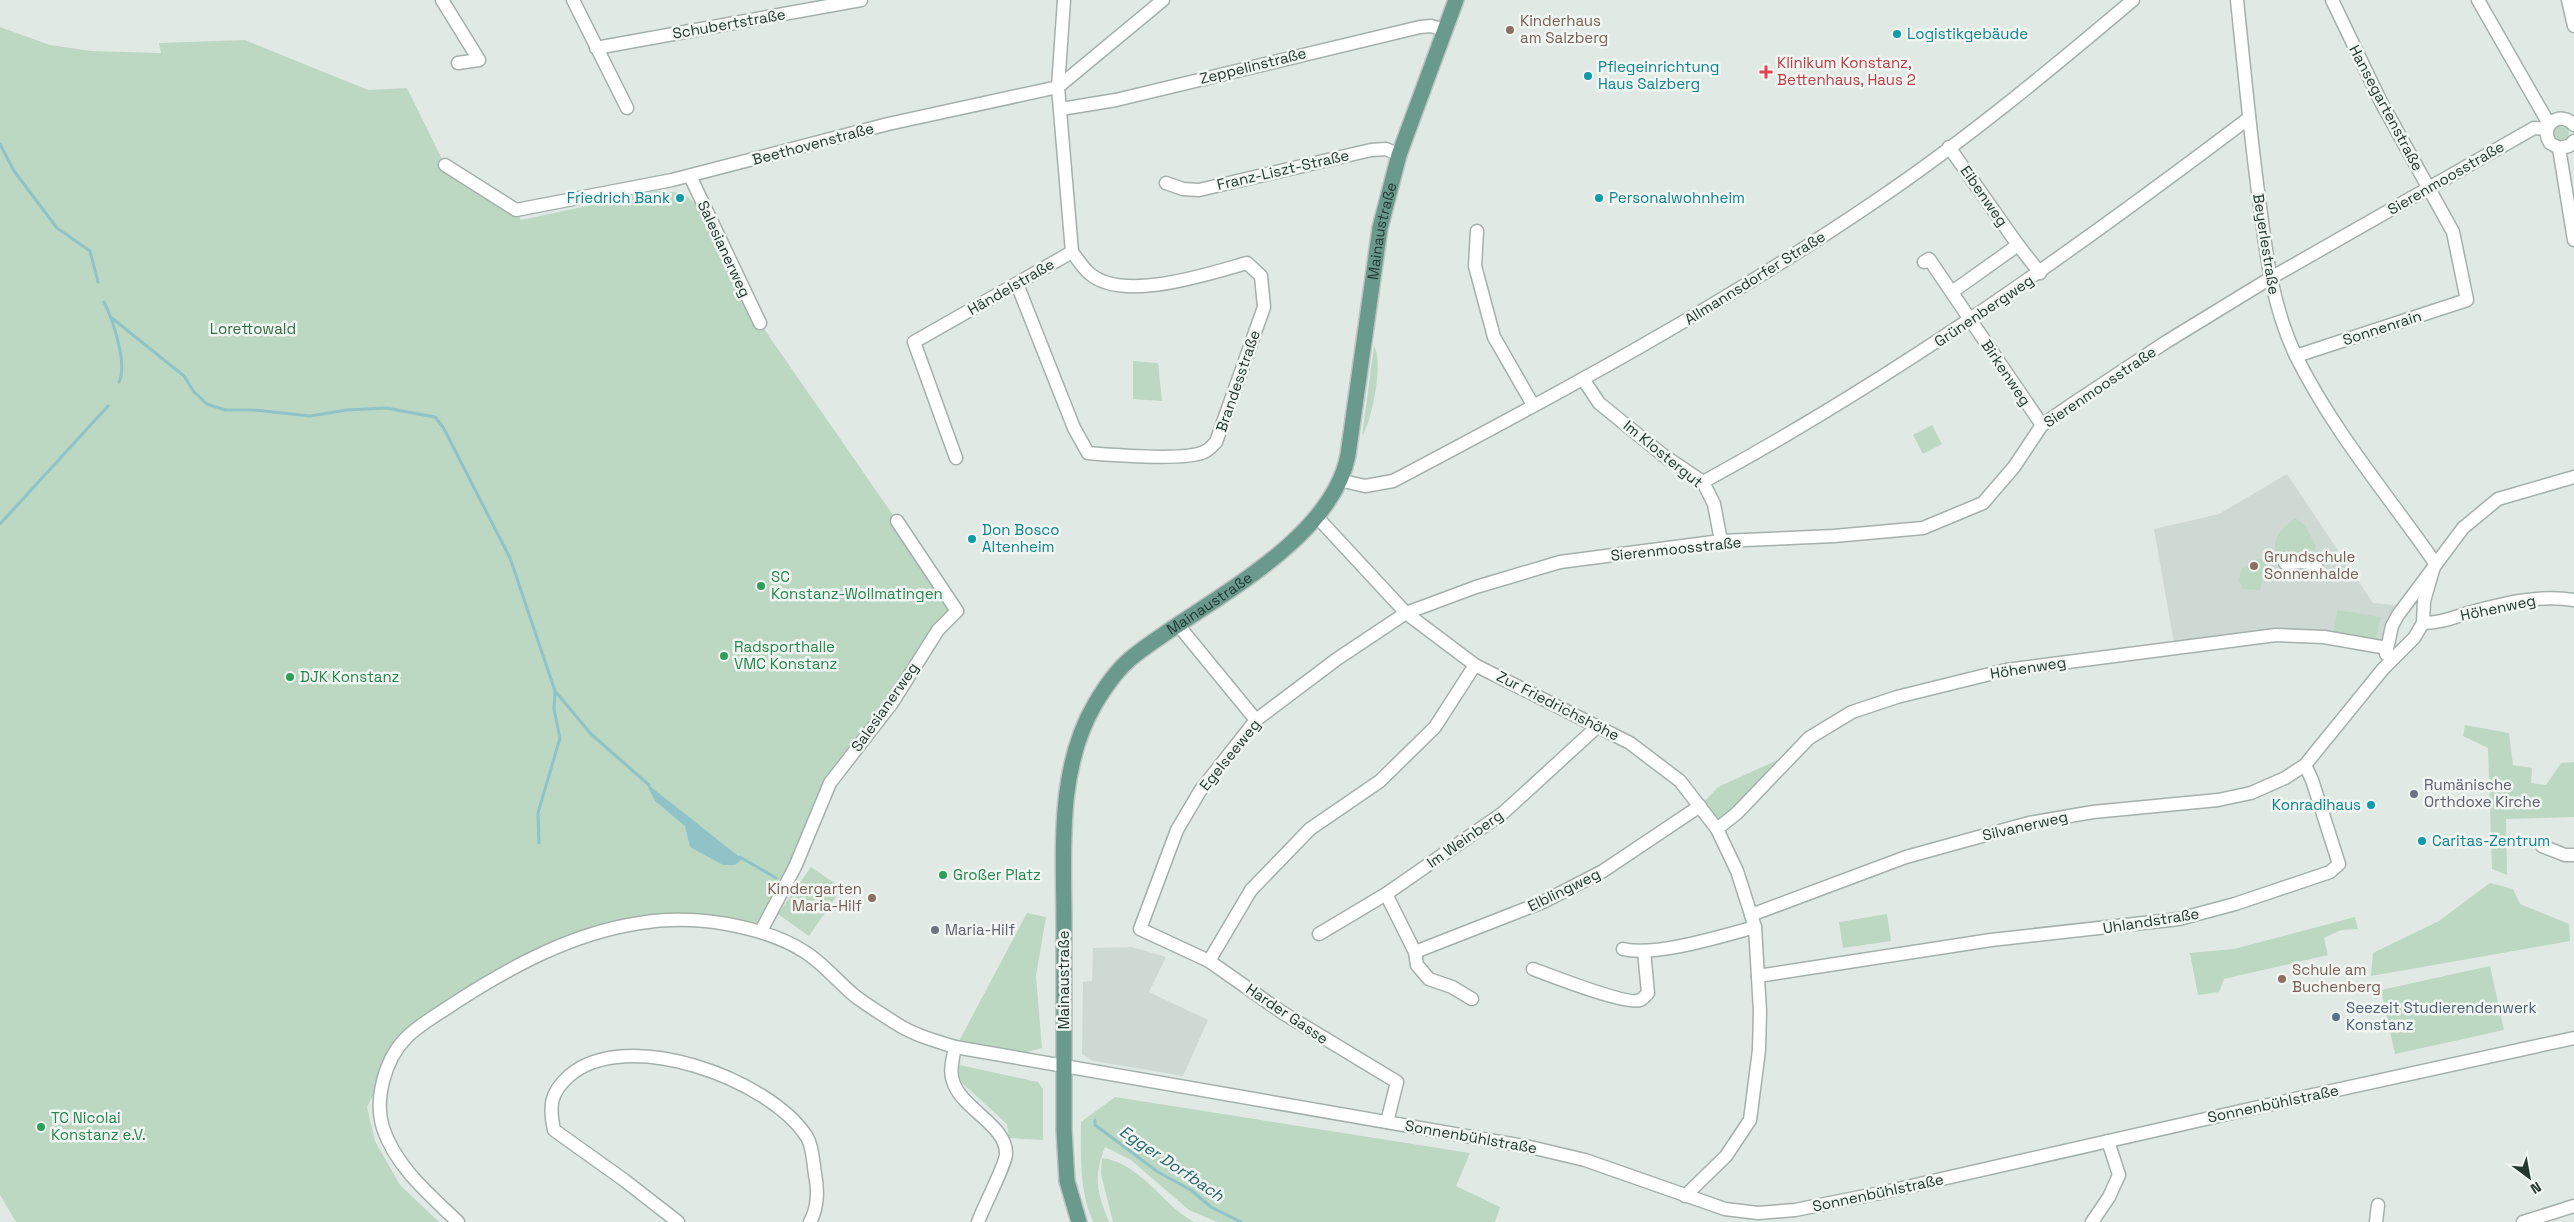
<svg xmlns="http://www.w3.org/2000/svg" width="2574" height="1222" font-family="'Space Grotesk',sans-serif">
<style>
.built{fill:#cfd9d4}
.green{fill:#bcd8c2}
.water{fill:#8fc3c8}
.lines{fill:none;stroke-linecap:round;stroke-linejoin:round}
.stream{stroke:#8fc3c8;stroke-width:3}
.street-casing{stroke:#a4b0ab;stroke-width:15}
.primary-casing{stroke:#bdc3c1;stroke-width:18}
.street{stroke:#fff;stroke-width:12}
.primary{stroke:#6a9a8b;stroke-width:15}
.education-dot{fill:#8d6e63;stroke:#f1f6f3;stroke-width:2}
.culture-dot{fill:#0f9aa8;stroke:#f1f6f3;stroke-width:2}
.health-dot{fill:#e0444e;stroke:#f1f6f3;stroke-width:2}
.leisure-dot{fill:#2e9e5b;stroke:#f1f6f3;stroke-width:2}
.worship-dot{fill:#6b7280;stroke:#f1f6f3;stroke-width:2}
.service-dot{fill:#5c6f8a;stroke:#f1f6f3;stroke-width:2}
.labels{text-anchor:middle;stroke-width:5;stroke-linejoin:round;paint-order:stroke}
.education-label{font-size:15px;fill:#785e54;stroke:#f1f6f3;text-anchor:start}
.street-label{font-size:15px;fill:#233831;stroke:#f1f6f3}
.culture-label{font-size:15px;fill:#0d838f;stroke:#f1f6f3;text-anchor:start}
.health-label{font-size:15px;fill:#be3a42;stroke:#f1f6f3;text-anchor:start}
.park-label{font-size:15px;fill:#326a45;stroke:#f1f6f3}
.leisure-label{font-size:15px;fill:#27864d;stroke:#f1f6f3;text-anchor:start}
.worship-label{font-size:15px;fill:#5b616d;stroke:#f1f6f3;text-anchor:start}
.service-label{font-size:15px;fill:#4e5e75;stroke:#f1f6f3;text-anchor:start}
.water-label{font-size:16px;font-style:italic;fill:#25656c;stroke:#f1f6f3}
</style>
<rect width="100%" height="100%" fill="#e1e9e5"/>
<g class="built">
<polygon points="2287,474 2373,603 2406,606 2387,648 2324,637 2175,649 2154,529 2219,514"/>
<polygon points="1132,947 1166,957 1149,992 1208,1020 1183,1076 1093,1061 1082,1054 1083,982 1092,981 1093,948"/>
</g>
<g class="green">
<polygon points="0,27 50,45 91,51 161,53 159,43 245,40 368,90 407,88 445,165 516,210 521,220 657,191 683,193 696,204 760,323 911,541 957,611 830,783 761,931 679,918 595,933 444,1010 392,1059 367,1107 375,1141 400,1185 439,1222 16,1222 0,1195"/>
<circle cx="2561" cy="133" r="8"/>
<path d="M1374,346C1384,361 1372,421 1362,436Z"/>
<polygon points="1133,361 1158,363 1162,401 1133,399"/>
<polygon points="1932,425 1942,444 1923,454 1913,435"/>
<path d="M2295,518L2305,525L2316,546L2315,549L2277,562L2270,561L2276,553C2271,538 2284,527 2295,518Z"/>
<polygon points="2258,559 2264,560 2266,565 2260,590 2243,589 2239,580 2241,569"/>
<polygon points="2337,610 2381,617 2376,638 2334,632"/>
<polygon points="2465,725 2509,733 2513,765 2532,768 2531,783 2546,785 2561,763 2574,762 2574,817 2506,819 2507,875 2492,869 2488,748 2463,736"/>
<polygon points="1795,752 1717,828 1700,806 1718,787"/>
<polygon points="811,867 842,888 809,936 778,914"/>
<polygon points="2490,883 2513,889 2520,904 2569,924 2570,941 2371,976 2373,953 2439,921"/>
<polygon points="1027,913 1046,917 1036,976 1042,1048 1020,1054 958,1043"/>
<polygon points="1887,914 1891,941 1843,948 1839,922"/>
<polygon points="2355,917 2358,929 2341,930 2324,938 2328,955 2224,979 2219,992 2198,995 2190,953 2234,949"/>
<polygon points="2490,966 2504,1030 2395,1054 2381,990"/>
<polygon points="955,1064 1038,1082 1043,1089 1043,1140 1009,1138 1007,1124 962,1083"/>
<path d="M1115,1097L1470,1153L1456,1186L1500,1207L1495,1222H1217L1189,1210L1131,1160L1105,1147C1093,1178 1097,1192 1109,1222H1093C1079,1190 1081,1157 1081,1122Z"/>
<path d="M1102,1158C1141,1163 1162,1205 1194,1222H1113L1101,1174Z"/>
</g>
<polygon class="water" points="646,783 742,859 735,865 723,865 690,847 685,826 655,801"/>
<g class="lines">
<g class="stream">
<polyline points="0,144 14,171 57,228 90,251 98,282"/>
<path d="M104,302C113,320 128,365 119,382"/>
<polyline points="112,318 184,376 194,392 207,404 225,410 253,410 310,416 347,410 386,408 435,417 443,427 510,558 555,691 554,709 560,738 538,813 539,843"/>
<polyline points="0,524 108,406"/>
<polyline points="555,691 591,734 649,785"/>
<polyline points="740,857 776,878"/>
<polyline points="1095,1120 1095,1125 1158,1172 1191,1190 1211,1207 1241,1222"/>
</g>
<defs>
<g id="street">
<polyline points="442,0 479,60 458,63"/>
<polyline points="573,0 627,108"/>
<polyline points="1064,0 1058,87 1072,252"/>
<path d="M2237,0C2244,66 2250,133 2259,199C2266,253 2272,306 2296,356C2333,431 2388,495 2435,563"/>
<polyline points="2478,0 2549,124"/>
<polyline points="2568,0 2574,26"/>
<polyline points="596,48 861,0"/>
<polyline points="1061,109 1116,100 1420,27 1431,26 1445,30"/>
<path d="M2574,125C2560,109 2539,126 2550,143L2559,148L2569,146L2574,141"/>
<polyline points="1949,147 2018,245"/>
<polyline points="2559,148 2574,240"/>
<polyline points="445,165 516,210 672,180 888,124 1058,87 1163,0"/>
<polyline points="690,176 760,323"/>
<polyline points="1166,183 1183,189 1199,190 1371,150 1386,149 1399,155"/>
<polyline points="1477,231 1475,266 1494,337 1533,405"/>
<polyline points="1924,262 1929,259 2042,425"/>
<path d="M1017,284L1074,428L1088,453C1112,455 1185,461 1204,452C1209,450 1213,445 1216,442L1264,307L1261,276L1247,263C1208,274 1122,303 1089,273C1082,267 1077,258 1072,252"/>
<polyline points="1952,292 2018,245 2040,273"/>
<polyline points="2296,356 2467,300 2453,232 2381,102 2332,0"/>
<polyline points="1583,379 1599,403 1663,455 1703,482 1714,504 1721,541"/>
<polyline points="956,458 914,342 1072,252"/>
<path d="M1339,480L1365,486L1393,481C1558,394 1723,305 1877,200C1967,139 2050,70 2133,0"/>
<path d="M1703,482C1898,376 2073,251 2249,118"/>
<polyline points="1317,517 1406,613 1475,665 1630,743 1680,781 1717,829 1737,871 1755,927 1760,1011 1759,1050 1750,1120 1726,1156 1685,1196"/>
<polyline points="2285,563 2305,562 2316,565"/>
<path d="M2423,623C2440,623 2452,618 2468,613C2502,604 2539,594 2574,600"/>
<polyline points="1178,625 1256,720"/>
<polyline points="2386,654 2392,626 2398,615 2463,528 2498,499 2574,477"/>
<polyline points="1717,829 1737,813 1809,738 1852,712 1897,697 2006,670 2276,635 2324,637 2387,648"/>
<polyline points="2542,846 2565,855 2574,855"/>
<polyline points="1386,894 1415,952 1417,965 1429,979 1452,987 1472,999"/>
<polyline points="1751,915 1906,857 2029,823 2093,812 2218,800 2251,793 2285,778 2305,765 2383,669 2414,638 2423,623 2424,601 2435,563"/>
<polyline points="761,931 795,867 830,783 892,703 938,630 957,611 897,521"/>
<polyline points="1319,934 1386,894 1503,813 1598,726"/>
<path d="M1623,949C1655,957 1722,936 1755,927"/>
<polyline points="1415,952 1543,902 1603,871 1700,806"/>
<polyline points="1209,961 1251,890 1310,829 1380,781 1435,727 1475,665"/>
<path d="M1533,969C1549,975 1628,1006 1640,1000C1643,999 1646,995 1648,993L1644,951"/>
<polyline points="1758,976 1991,940 2179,919 2235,904 2330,872 2339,864 2312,780 2305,765"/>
<path d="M955,1047C953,1058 949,1071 953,1081C961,1109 1007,1125 1006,1154C1006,1164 983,1208 978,1222"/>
<polyline points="1387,1122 1397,1082 1283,1013 1209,961 1140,929 1177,830 1200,791 1256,720 1337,659 1406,613 1476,587 1560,562 1721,541 1834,536 1923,528 1983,503 2014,467 2042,425 2071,405 2166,342 2269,279 2534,128 2547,129"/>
<path d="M458,1222C429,1194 396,1167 383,1128C374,1100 385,1059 406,1038C420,1024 437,1015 453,1004C510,967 572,933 640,923C670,918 697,919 727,924C754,929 782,937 805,952C824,964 838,982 855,996C868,1006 883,1015 897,1024C914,1035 936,1041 955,1047L1530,1147L1585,1160L1725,1209L1758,1213L1795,1210L1880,1193L2254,1108L2574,1038"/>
<path d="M678,1222L624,1180L554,1130C549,1106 550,1093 569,1076C626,1026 770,1079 807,1137C813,1147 813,1162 815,1174C818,1189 818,1208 810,1222"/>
<polyline points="2092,1222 2109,1197 2119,1175 2108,1141"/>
<polyline points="2376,1222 2378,1205"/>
<polyline points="2523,1222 2574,1206"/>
</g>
<g id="primary">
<path id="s1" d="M1079,1222L1067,1181L1064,1130C1064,1063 1064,995 1064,927C1064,854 1056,770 1095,704C1105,687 1119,667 1135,655C1201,603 1331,544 1348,455L1380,228L1399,155L1456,0"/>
</g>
</defs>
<use href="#street" class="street-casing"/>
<use href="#primary" class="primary-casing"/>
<use href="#street" class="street"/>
<use href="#primary" class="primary"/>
</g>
<g class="education-dot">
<circle cx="1510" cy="30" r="5"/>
<circle cx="2254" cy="566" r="5"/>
<circle cx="872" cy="898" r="5"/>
<circle cx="2282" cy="979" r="5"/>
</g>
<g class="culture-dot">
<circle cx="1897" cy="34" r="5"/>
<circle cx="1588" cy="76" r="5"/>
<circle cx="680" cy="198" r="5"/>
<circle cx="1599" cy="198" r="5"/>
<circle cx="972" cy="539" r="5"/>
<circle cx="2371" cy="805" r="5"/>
<circle cx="2422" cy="841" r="5"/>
</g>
<path class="health-dot" d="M1763.5 64.5h5v5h5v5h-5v5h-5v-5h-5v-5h5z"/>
<g class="leisure-dot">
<circle cx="761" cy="586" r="5"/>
<circle cx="724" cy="656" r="5"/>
<circle cx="290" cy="677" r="5"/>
<circle cx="943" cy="875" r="5"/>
<circle cx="41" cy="1127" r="5"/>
</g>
<g class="worship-dot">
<circle cx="2414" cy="794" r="5"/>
<circle cx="935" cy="930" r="5"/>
</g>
<circle class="service-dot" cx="2336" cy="1017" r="5"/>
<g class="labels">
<g class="education-label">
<text x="1520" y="26">Kinderhaus<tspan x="1520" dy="17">am Salzberg</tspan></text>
<text x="2264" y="562">Grundschule<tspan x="2264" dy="17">Sonnenhalde</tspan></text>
<text x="862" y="894" text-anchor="end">Kindergarten<tspan x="862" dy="17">Maria-Hilf</tspan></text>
<text x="2292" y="975">Schule am<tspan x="2292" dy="17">Buchenberg</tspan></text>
</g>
<g class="street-label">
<text transform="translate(729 24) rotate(-10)" y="5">Schubertstraße</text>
<text transform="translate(1253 66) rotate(-14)" y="5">Zeppelinstraße</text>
<text transform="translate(2386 108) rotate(62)" y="5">Hansegartenstraße</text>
<text transform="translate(813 144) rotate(-15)" y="5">Beethovenstraße</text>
<text transform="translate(1283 170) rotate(-13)" y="5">Franz-Liszt-Straße</text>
<text transform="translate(2446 178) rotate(-30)" y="5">Sierenmoosstraße</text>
<text transform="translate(1984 196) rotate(55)" y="5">Eibenweg</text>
<text dy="5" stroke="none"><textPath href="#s1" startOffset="1114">Mainaustraße</textPath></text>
<text transform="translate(2266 244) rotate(81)" y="5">Beyerlestraße</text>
<text transform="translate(724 249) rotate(65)" y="5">Salesianerweg</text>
<text transform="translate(1755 278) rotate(-32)" y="5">Allmannsdorfer Straße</text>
<text transform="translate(1011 287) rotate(-30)" y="5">Händelstraße</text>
<text transform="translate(1984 311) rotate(-34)" y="5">Grünenbergweg</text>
<text transform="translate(2382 328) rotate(-18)" y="5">Sonnenrain</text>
<text transform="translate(2006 373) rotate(56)" y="5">Birkenweg</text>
<text transform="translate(1238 381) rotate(-71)" y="5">Brandesstraße</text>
<text transform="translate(2100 387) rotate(-34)" y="5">Sierenmoosstraße</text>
<text transform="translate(1663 454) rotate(39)" y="5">Im Klostergut</text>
<text transform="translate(1676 549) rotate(-6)" y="5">Sierenmoosstraße</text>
<text dy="5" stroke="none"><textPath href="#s1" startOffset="679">Mainaustraße</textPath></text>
<text transform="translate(2498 608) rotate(-12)" y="5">Höhenweg</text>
<text transform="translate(2028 668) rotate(-9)" y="5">Höhenweg</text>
<text transform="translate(1558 706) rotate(27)" y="5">Zur Friedrichshöhe</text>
<text transform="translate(885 707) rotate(-55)" y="5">Salesianerweg</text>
<text transform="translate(1230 755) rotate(-51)" y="5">Egelseeweg</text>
<text transform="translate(2025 826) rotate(-13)" y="5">Silvanerweg</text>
<text transform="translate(1465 839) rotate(-35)" y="5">Im Weinberg</text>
<text transform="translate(1564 890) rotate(-26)" y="5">Elblingweg</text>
<text transform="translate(2151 921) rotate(-9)" y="5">Uhlandstraße</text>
<text transform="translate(1064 980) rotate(-90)" y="5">Mainaustraße</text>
<text transform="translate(1287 1014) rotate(34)" y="5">Harder Gasse</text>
<text transform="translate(2273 1104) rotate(-12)" y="5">Sonnenbühlstraße</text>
<text transform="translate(1471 1137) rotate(10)" y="5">Sonnenbühlstraße</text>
<text transform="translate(1878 1193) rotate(-12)" y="5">Sonnenbühlstraße</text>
</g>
<g class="culture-label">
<text x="1907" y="39">Logistikgebäude</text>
<text x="1598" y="72">Pflegeinrichtung<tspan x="1598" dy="17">Haus Salzberg</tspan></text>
<text x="670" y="203" text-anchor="end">Friedrich Bank</text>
<text x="1609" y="203">Personalwohnheim</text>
<text x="982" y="535">Don Bosco<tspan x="982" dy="17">Altenheim</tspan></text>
<text x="2361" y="810" text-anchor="end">Konradihaus</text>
<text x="2432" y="846">Caritas-Zentrum</text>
</g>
<g class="health-label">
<text x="1777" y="68">Klinikum Konstanz,<tspan x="1777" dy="17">Bettenhaus, Haus 2</tspan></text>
</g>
<g class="park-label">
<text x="253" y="334">Lorettowald</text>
</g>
<g class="leisure-label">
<text x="771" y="582">SC<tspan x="771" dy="17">Konstanz-Wollmatingen</tspan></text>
<text x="734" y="652">Radsporthalle<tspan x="734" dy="17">VMC Konstanz</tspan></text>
<text x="300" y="682">DJK Konstanz</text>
<text x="953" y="880">Großer Platz</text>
<text x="51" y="1123">TC Nicolai<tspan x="51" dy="17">Konstanz e.V.</tspan></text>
</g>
<g class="worship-label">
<text x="2424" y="790">Rumänische<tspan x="2424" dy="17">Orthdoxe Kirche</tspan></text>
<text x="945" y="935">Maria-Hilf</text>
</g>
<g class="service-label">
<text x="2346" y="1013">Seezeit Studierendenwerk<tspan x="2346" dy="17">Konstanz</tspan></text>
</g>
<g class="water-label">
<text transform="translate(1172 1163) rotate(34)" y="6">Egger Dorfbach</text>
</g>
</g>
<g transform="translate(2529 1177) rotate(148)" stroke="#f1f6f3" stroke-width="4" paint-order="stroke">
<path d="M0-4L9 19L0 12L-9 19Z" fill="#233831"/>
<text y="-8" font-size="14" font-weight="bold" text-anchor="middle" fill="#233831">N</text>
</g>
</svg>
